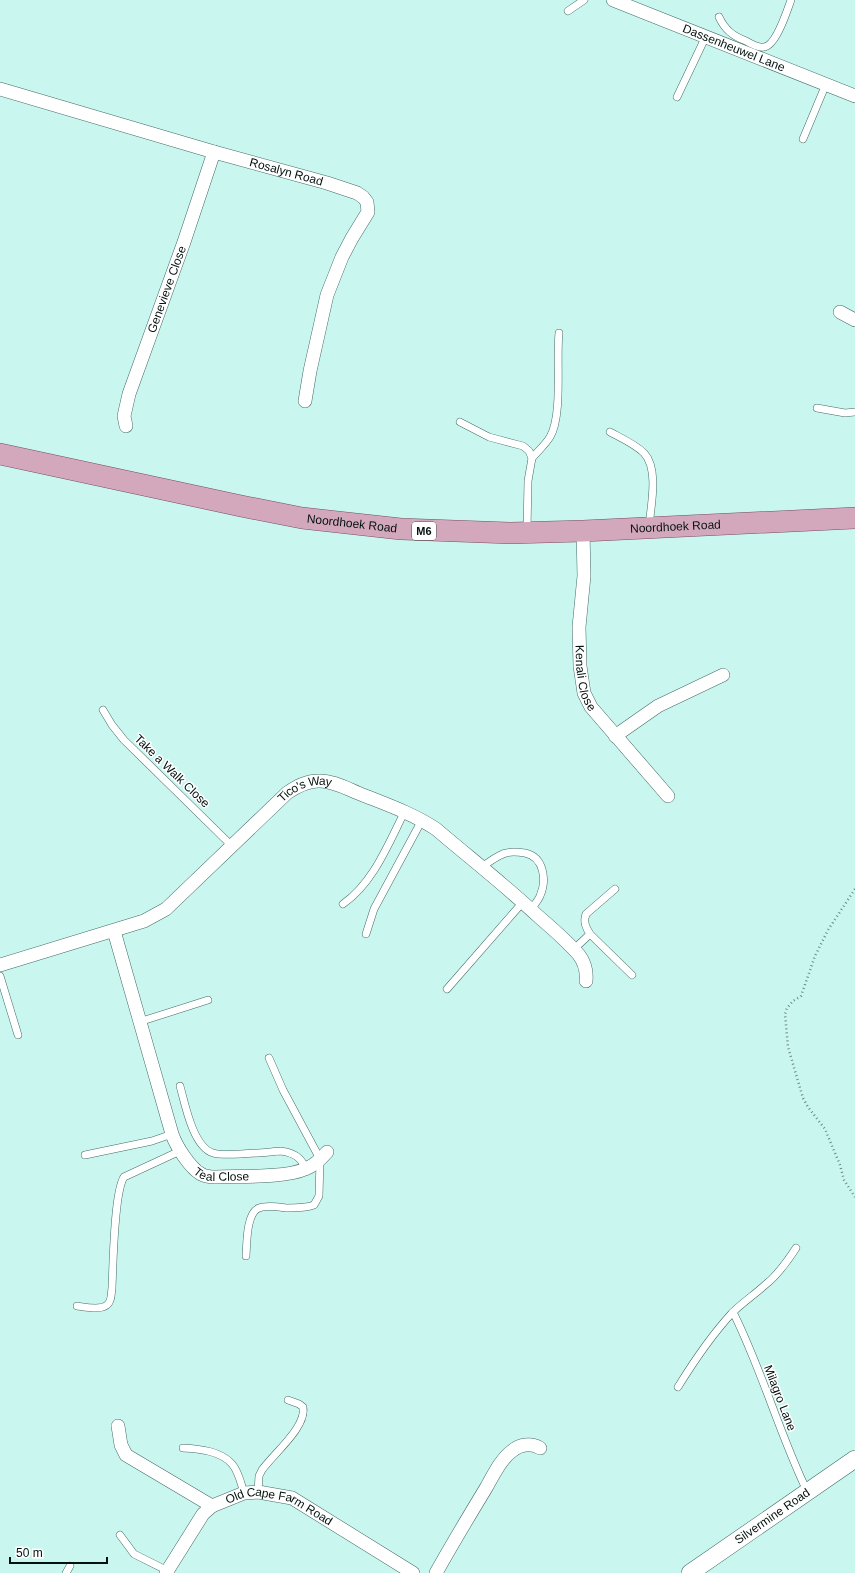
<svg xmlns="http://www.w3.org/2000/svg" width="855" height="1573" font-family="Helvetica,sans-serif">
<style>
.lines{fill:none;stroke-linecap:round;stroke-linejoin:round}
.service-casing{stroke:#436b66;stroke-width:8}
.minor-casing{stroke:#436b66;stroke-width:14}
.tertiary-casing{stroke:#436b66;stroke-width:18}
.primary-casing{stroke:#774d64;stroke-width:22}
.path{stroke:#6c8a86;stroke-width:2.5;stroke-dasharray:1 3;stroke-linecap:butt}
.service{stroke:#fff;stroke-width:7}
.minor{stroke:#fff;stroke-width:13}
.tertiary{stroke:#fff;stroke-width:17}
.primary{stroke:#d3a8bd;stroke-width:21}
.labels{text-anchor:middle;stroke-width:3;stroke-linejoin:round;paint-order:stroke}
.shield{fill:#fff;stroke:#4f5857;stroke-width:1}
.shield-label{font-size:11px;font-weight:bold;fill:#03110f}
.street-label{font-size:12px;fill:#03110f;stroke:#fff}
</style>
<rect width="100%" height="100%" fill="#caf6f0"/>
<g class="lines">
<defs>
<g id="service">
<polyline points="568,11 584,0"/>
<path d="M719,17C725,30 733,36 746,41C751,44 758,48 764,47C776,46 787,11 791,0"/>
<polyline points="677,97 706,36"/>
<polyline points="803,139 826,84"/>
<polyline points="817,408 845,413 855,412"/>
<polyline points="460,422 489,437 523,446 529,451 532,458 528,481 527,530"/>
<path d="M610,432C621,438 635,444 644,453C659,469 651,505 649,526"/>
<path d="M532,458C538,451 545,445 550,437C563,415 556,360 559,333"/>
<polyline points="103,710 112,725 124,740 231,845"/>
<path d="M481,867C489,863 497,855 506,853C512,851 519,852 525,853C544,857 547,880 540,896C538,901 534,905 531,909"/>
<path d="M615,889L586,914C583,922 586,928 590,934L632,975"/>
<path d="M343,904C374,882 388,844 405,811"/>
<polyline points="366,934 374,909 422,820"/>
<polyline points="573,950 590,934"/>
<polyline points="0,976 18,1035"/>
<polyline points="447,989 523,902"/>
<polyline points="139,1022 208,1000"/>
<path d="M180,1086C185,1104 193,1147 213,1153C225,1157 267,1152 281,1151C294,1153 301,1157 306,1169"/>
<polyline points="85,1155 152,1141 172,1134"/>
<path d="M246,1256C247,1244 246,1213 259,1208C267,1205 279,1207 287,1208C296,1208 306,1208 314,1205L319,1196L320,1159L283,1090L269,1058"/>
<path d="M77,1306C85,1307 102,1311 108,1304C112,1300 111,1293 112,1288C113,1267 114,1192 124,1177L180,1151"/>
<path d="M733,1312C762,1370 779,1433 807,1491"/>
<path d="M678,1387C694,1361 711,1336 732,1313C742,1303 754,1295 765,1285C778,1275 787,1262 796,1248"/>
<path d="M183,1448C200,1449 221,1451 232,1464C239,1472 241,1484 244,1493"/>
<path d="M258,1492L259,1476L262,1470C273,1454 307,1427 303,1407L299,1404L288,1400"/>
<polyline points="120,1535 134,1554 168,1571"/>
<polyline points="66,1573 70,1566"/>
</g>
<g id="minor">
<path id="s1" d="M613,0L855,96"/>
<path id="s2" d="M0,89L214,152L327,183L357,193L363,197L367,202L368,212L352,238L342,257L327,295L310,371L305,401"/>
<polyline points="840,312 855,320"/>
<path id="s3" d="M126,426L124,416L129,394L184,242L214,152"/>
<path id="s4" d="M583,531L584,576L579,627L580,666L584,693L591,707L668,796"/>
<polyline points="615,736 658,706 723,675"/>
<path id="s5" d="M114,931L172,1134C176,1146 190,1168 201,1174C206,1177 211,1177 216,1177C239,1176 286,1178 305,1169C314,1166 321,1159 327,1152"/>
<path id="s6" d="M0,965L144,921L166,909L287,793C296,787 306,781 318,781C331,780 346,788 358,793C385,804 412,813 436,829C470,858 506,886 539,917C553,929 567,941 579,955C585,963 587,971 586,981"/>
<polyline points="118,1426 121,1445 126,1455 212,1506"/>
<path id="s7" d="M166,1573L203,1514L212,1506L244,1493L258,1492L292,1498L413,1573"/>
<path d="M436,1573C452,1544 469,1516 486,1488C493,1476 500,1460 512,1451C520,1444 531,1443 540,1448"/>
</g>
<g id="tertiary">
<path id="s8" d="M690,1573L855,1459"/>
</g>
<g id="primary">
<path id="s9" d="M0,454L241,506L302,518L401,529L511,533L583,531L855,518"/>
</g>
</defs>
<use href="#service" class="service-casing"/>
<use href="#minor" class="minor-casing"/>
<use href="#tertiary" class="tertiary-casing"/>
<use href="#primary" class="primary-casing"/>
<polyline class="path" points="855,889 828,930 815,956 801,996 793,1001 787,1008 785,1014 788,1047 803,1098 808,1107 825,1129 840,1165 844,1180 855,1197"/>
<use href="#service" class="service"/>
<use href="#minor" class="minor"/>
<use href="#tertiary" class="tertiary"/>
<use href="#primary" class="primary"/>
</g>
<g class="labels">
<rect class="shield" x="412" y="522" width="24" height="18" rx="3"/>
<g class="shield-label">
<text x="424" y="535">M6</text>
</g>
<g class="street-label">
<text dy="4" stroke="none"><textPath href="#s1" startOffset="130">Dassenheuwel Lane</textPath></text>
<text dy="4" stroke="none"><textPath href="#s2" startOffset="298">Rosalyn Road</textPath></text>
<text dy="4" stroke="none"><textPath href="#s3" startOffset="144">Genevieve Close</textPath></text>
<text dy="4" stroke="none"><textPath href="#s9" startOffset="359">Noordhoek Road</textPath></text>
<text dy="4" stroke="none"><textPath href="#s9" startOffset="683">Noordhoek Road</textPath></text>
<text dy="4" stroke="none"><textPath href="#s4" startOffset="148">Kenali Close</textPath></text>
<text transform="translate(172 771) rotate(44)" y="4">Take a Walk Close</text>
<text dy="4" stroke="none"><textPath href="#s6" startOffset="362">Tico's Way</textPath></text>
<text dy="4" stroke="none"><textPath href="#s5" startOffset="282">Teal Close</textPath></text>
<text transform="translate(780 1398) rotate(69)" y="4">Milagro Lane</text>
<text dy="4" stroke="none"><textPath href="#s7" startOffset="154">Old Cape Farm Road</textPath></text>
<text dy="4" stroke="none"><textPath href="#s8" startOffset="100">Silvermine Road</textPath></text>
</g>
</g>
<path d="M10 1557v6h97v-6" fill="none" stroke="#03110f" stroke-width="2"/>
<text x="16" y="1557" font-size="12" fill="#03110f" stroke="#ffffff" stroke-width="3" paint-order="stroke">50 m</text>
</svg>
